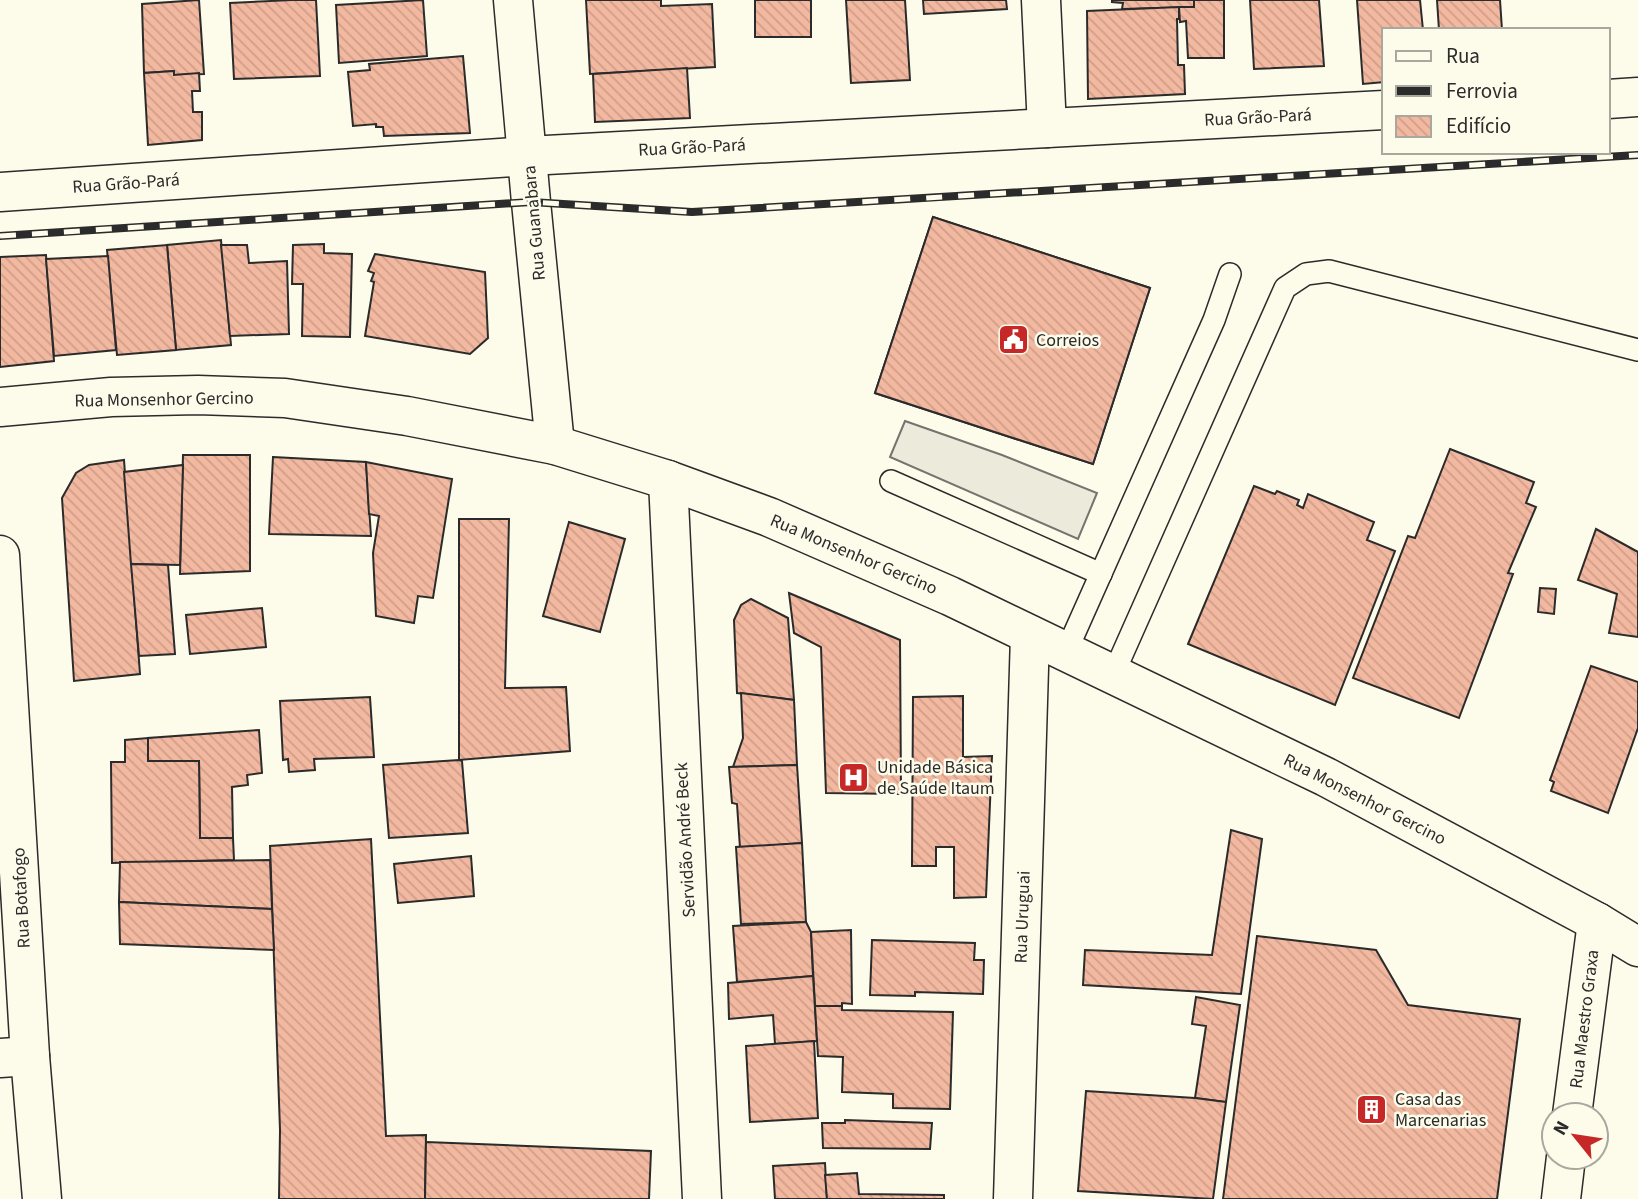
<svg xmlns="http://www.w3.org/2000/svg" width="1638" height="1199" font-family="'Source Sans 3',sans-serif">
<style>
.parking{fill:#eceadb;stroke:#74746e;stroke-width:2}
.building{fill:url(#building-back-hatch);stroke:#2b2b2b;stroke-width:2}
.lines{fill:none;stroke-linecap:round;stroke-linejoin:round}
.lane-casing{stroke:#2b2b2b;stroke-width:24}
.street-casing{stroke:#2b2b2b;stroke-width:41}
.secondary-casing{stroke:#2b2b2b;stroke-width:41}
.primary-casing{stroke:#2b2b2b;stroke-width:41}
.lane{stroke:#fdfbea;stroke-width:21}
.street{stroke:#fdfbea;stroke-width:38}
.secondary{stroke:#fdfbea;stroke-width:38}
.primary{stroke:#fdfbea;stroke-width:38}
.rail-casing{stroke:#2b2b2b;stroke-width:8}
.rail{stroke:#fdfbea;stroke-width:5;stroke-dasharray:16;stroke-linecap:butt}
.labels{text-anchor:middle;stroke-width:5;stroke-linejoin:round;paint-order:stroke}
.street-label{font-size:18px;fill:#2b2b2b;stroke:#fdfbea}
.poi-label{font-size:18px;fill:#2b2b2b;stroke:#fdfbea;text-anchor:start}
</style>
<defs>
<pattern id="building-back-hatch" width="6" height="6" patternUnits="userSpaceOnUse" patternTransform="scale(1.75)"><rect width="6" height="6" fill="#f2b8a0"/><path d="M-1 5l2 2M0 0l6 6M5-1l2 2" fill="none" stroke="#d09e8a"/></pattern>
</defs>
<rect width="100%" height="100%" fill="#fdfbea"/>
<polygon class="parking" points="905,421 1002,455 1097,493 1078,539 890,457"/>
<g class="building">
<polygon points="199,0 204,74 174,75 174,71 144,73 142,4"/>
<polygon points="292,0 316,0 320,76 234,79 230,3"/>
<polygon points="423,0 427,56 339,63 336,5"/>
<polygon points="586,0 661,0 661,6 712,4 715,67 590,74"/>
<rect x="755" y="0" width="56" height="37"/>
<polygon points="846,0 905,0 910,80 851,83"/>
<polygon points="923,0 1006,0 1007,9 924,14"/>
<polygon points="1112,0 1194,0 1194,7 1122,9 1123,3 1112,2"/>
<polygon points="1194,0 1224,0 1224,58 1188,58 1186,21 1180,22 1179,7 1194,7"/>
<polygon points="1250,0 1319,0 1324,66 1254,69"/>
<polygon points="1357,0 1420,0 1423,30 1384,30 1384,82 1363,84"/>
<polygon points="1437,0 1500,0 1502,30 1439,30"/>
<polygon points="1179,7 1179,19 1177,19 1178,65 1184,65 1185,94 1088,99 1087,11"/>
<polygon points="463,56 470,133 384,136 383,127 376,127 376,124 353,126 348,72 370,70 369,64"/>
<polygon points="687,68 690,118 595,122 593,74"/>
<polygon points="174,71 174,75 199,73 200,91 192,91 193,112 202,112 202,140 148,145 144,73"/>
<polygon points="933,217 1150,288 1093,464 875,393"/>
<polygon points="933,217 1150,288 1093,464 875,393"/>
<polygon points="221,240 231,345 176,350 167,245"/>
<polygon points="324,244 324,253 352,254 350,337 302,336 303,284 292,284 293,245"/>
<polygon points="167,245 176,350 117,355 107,250"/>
<polygon points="221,245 247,245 249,263 287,261 289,334 230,336"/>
<polygon points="375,254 485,272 488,338 470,354 365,336 374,282 371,281 374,273 368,271"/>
<polygon points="46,255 54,361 0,367 0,257"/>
<polygon points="108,256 116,350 54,356 46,259"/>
<polygon points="1450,449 1534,482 1526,503 1536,507 1508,573 1513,574 1459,718 1353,678 1408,536 1415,538"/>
<polygon points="183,455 250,455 250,571 180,574"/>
<polygon points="273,457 366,462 371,536 269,534"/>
<polygon points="124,460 140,674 74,681 62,498 76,473 89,465"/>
<polygon points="366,462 452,479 433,598 418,596 414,623 376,616 373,553 379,516 369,514"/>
<polygon points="183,465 180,565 131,564 124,472"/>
<polygon points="1254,486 1275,494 1277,491 1299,500 1297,505 1303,508 1308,494 1374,522 1367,540 1395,551 1335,705 1188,644"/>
<polygon points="459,519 509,519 505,688 566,687 570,751 459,760"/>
<polygon points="569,522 625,539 600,632 543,616"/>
<polygon points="1596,529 1638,552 1638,637 1609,633 1617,594 1578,580"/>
<polygon points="131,564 168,565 175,654 139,656"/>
<polygon points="1540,588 1556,589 1554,614 1538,612"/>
<polygon points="789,593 900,640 901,794 826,793 821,647 794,633"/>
<polygon points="751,599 788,618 794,700 737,693 734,620 741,605"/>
<polygon points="262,608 266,647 190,654 186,615"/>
<polygon points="1591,666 1638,682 1638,728 1608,813 1551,791 1554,782 1550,780"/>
<polygon points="741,693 794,700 797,765 733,767 743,738"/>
<polygon points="963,696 963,757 992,756 986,897 954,898 954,847 936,847 936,866 912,866 913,697"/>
<polygon points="370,697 374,757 314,759 315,770 289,772 288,759 283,760 280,701"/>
<polygon points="259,730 262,773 247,775 248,785 232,787 233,838 200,838 199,761 148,761 148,738"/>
<polygon points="148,738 148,761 199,761 200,838 233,838 234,860 112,863 111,762 125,762 125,740"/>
<polygon points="459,760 462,761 468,833 389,838 383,765"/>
<polygon points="797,765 802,843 740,848 737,804 732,803 729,767"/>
<polygon points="1231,830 1262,839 1241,994 1083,985 1085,950 1212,955"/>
<polygon points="371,839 386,1136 426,1135 425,1199 279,1199 280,1130 270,846"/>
<polygon points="802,843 806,922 741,924 736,847"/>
<polygon points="471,856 474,896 398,903 394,864"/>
<polygon points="270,860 272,909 119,902 120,862"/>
<polygon points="119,902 272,909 274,950 120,944"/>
<polygon points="806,922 811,932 813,976 737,982 733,926"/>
<polygon points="851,930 852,1004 842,1003 842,1006 815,1006 811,932"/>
<polygon points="1257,936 1376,950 1408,1005 1520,1019 1497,1199 1223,1199"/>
<polygon points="872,940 975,943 974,960 984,960 983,994 915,992 915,996 870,995"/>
<polygon points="813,976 817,1041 775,1044 773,1015 729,1019 728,983"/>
<polygon points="1196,997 1240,1005 1226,1102 1195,1098 1206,1026 1192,1024"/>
<polygon points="815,1006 842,1006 842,1010 953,1012 950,1109 893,1108 893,1094 842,1092 843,1057 818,1056"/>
<polygon points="814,1041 818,1118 750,1122 746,1046"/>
<polygon points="1086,1091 1195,1098 1226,1102 1213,1199 1078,1191"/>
<polygon points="845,1120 932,1123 930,1149 823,1148 822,1123 845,1123"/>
<polygon points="426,1142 651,1151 649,1199 425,1199"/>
<polygon points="825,1163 827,1199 775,1199 773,1166"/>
<polygon points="857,1173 859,1194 944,1195 944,1199 827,1199 825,1175"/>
</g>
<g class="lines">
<defs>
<g id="lane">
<polyline points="891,481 1101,574"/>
<polyline points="1066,652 1214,320 1230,274"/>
<polyline points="1113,675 1285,288 1306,274 1329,271 1638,350"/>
</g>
<g id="street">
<polyline points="1041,0 1047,128"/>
<polyline points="1608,99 1638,97"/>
<polyline points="0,192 528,156 1384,110"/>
<polyline points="668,480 702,1199"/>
<polyline points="0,1058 30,1056"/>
<polyline points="1572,1115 1597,922"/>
<polyline points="1013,1199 1030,635"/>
<polyline points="1561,1199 1566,1157"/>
</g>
<g id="secondary">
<polyline points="513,0 531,202 555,445"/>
<polyline points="0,555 30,1056 42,1199"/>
</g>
<polyline id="primary" points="0,407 111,397 198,395 285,398 407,416 555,445 668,480 769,517 950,596 1326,777 1597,922 1638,947"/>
</defs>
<use href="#lane" class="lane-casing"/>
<use href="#street" class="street-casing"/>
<use href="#secondary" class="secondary-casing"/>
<use href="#primary" class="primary-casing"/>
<use href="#lane" class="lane"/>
<use href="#street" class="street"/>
<use href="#secondary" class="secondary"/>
<use href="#primary" class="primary"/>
<defs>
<polyline id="rail" points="0,236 531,202 692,212 1638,155"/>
</defs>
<use href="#rail" class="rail-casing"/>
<use href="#rail" class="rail"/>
</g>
<defs>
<symbol id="civic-square" viewBox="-11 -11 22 22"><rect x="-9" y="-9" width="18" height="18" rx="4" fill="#c62828" stroke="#fdfbea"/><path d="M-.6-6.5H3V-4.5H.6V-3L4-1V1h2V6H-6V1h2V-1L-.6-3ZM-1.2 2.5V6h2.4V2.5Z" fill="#fff"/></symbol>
<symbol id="hospital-square" viewBox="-11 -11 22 22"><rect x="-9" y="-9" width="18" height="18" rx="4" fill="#c62828" stroke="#fdfbea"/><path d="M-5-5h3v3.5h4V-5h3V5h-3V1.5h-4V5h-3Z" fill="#fff"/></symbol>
<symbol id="building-square" viewBox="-11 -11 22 22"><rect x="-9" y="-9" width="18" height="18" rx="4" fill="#c62828" stroke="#fdfbea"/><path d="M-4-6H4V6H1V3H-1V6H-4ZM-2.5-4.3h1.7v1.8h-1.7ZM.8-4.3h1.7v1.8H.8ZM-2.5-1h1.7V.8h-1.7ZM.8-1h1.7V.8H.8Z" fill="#fff"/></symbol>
</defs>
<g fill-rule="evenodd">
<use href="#civic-square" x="996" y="322" width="35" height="35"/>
<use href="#hospital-square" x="836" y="760" width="35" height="35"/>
<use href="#building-square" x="1354" y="1092" width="35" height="35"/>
</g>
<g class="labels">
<g class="street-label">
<text transform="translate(1258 117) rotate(-3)" y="6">Rua Grão-Pará</text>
<text transform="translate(692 147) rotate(-3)" y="6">Rua Grão-Pará</text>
<text transform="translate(126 183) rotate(-4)" y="6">Rua Grão-Pará</text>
<text transform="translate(534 223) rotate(-95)" y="6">Rua Guanabara</text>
<text transform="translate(164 399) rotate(-1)" y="6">Rua Monsenhor Gercino</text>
<text transform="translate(854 554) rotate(23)" y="6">Rua Monsenhor Gercino</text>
<text transform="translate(1365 799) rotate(27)" y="6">Rua Monsenhor Gercino</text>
<text transform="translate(685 840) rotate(-93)" y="6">Servidão André Beck</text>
<text transform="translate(21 898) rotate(-93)" y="6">Rua Botafogo</text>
<text transform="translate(1022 917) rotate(-88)" y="6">Rua Uruguai</text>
<text transform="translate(1584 1019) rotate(-83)" y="6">Rua Maestro Graxa</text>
</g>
<g class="poi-label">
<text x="1036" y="346">Correios</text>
<text x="877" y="773">Unidade Básica<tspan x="877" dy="21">de Saúde Itaum</tspan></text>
<text x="1395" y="1105">Casa das<tspan x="1395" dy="21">Marcenarias</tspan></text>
</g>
</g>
<rect x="1382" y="28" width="228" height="126" fill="#fdfbea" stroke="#a9a89e" stroke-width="2"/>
<rect x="1396" y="51" width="35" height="10" fill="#fdfbea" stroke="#a9a89e" stroke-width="2"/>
<text x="1446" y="63" font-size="21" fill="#2b2b2b">Rua</text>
<rect x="1396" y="86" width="35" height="10" fill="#2b2b2b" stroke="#a9a89e" stroke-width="2"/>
<text x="1446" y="98" font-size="21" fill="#2b2b2b">Ferrovia</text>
<rect x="1396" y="116" width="35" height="21" fill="url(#building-back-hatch)" stroke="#a9a89e" stroke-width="2"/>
<text x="1446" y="133" font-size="21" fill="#2b2b2b">Edifício</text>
<g transform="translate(1575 1136) rotate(300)"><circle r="33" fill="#fdfbea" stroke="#a9a89e" stroke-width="2"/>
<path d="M0-5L12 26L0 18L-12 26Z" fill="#c62828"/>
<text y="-10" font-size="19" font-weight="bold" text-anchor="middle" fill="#2b2b2b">N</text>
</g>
</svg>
